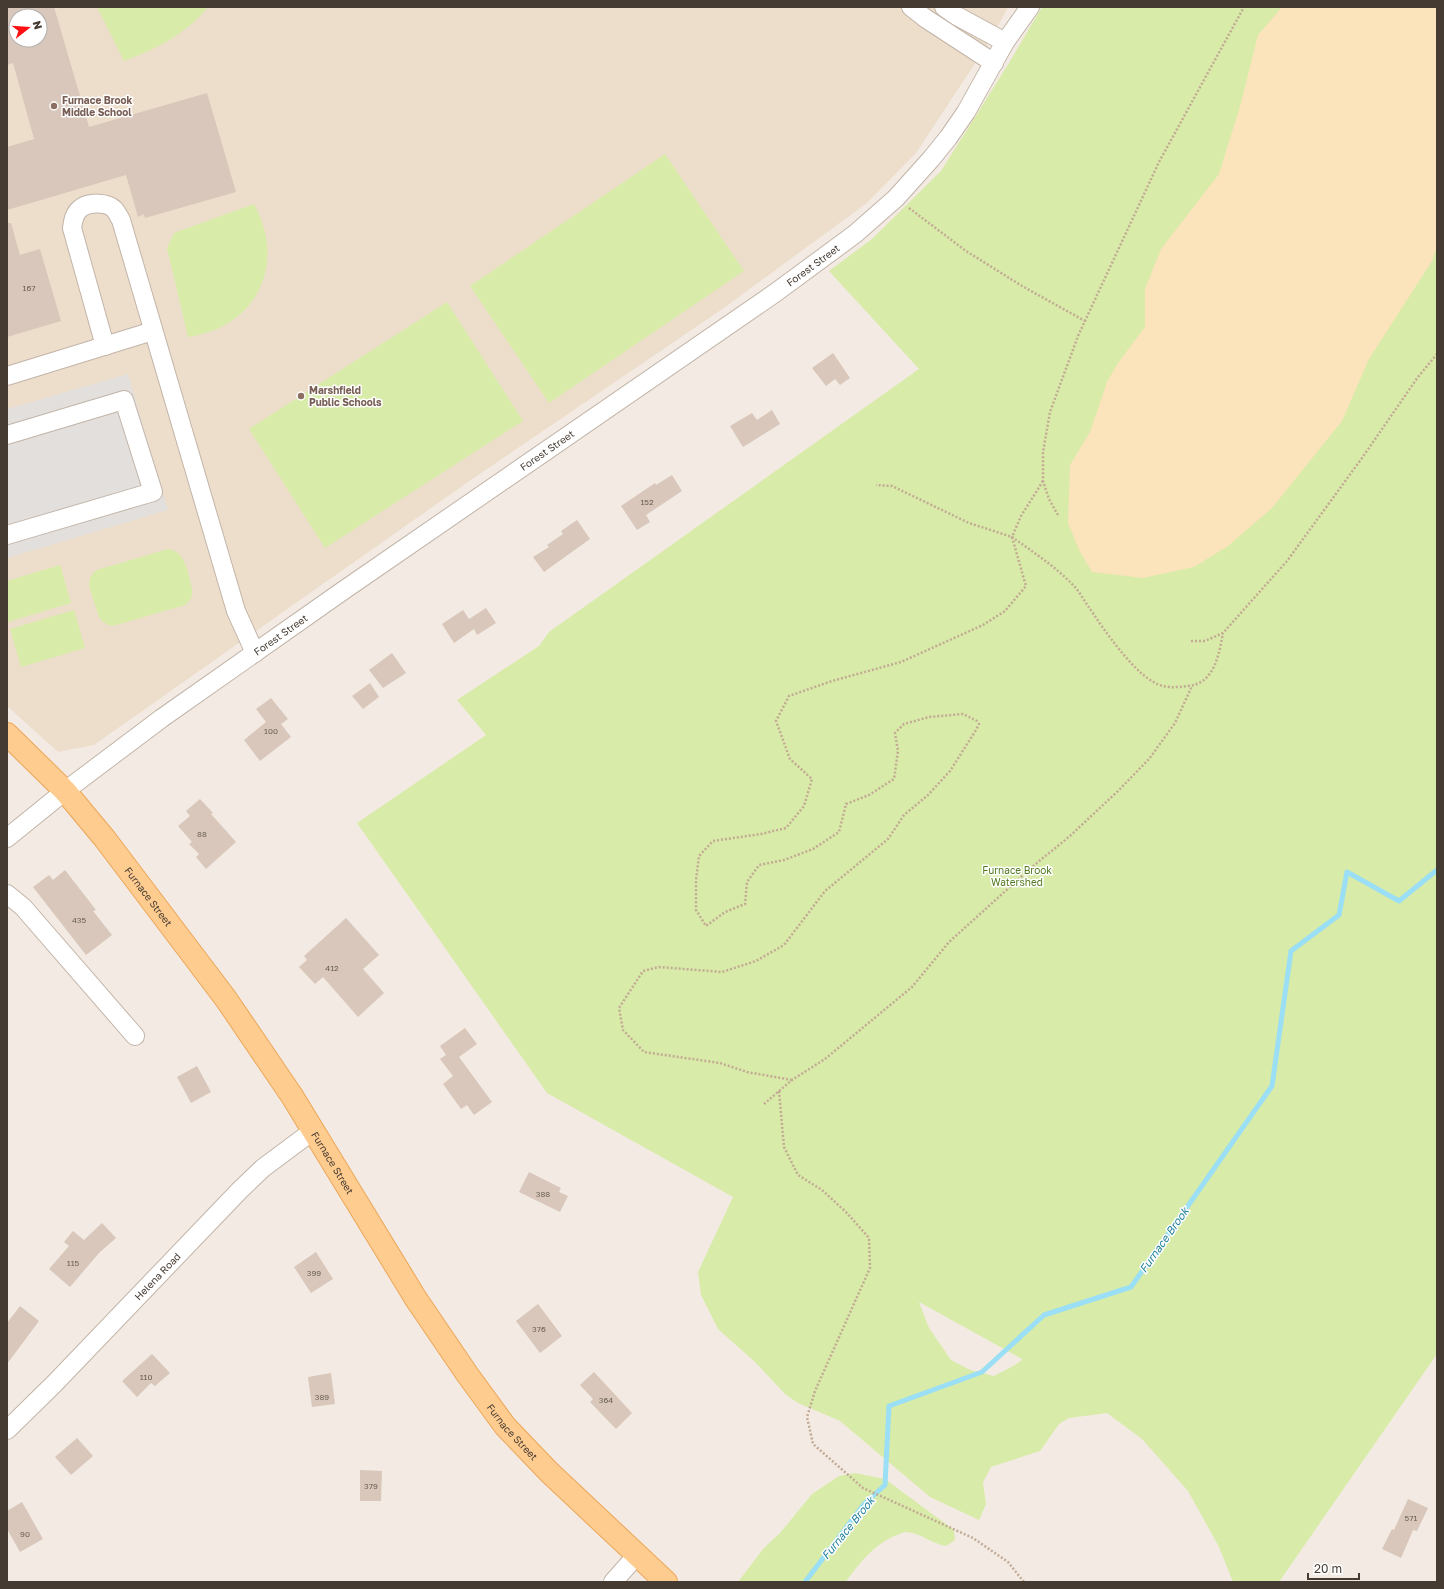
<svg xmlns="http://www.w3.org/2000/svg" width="1444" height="1589" font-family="'Golos Text',sans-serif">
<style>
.education{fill:#eddecb;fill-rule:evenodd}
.green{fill:#d8eba8;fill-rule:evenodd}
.sand{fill:#fbe3bb}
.parking{fill:#e3dfdc}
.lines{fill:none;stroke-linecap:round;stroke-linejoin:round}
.stream{stroke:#9adff5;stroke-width:5}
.building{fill:#d8c7ba;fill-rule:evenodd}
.minor-casing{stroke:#c2b4a8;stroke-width:20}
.major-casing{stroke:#eca658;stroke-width:24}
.path{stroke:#c2aa95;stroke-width:2.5;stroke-dasharray:2 2;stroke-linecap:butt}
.minor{stroke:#fff;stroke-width:18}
.major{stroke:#ffcc90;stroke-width:22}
.education-dot{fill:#8d6e63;stroke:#fff;stroke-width:1.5}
.labels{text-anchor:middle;stroke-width:3;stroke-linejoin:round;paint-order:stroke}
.number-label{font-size:8px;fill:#6a5e55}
.education-label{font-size:10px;font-weight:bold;fill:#785e54;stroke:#fff;text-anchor:start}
.street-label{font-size:10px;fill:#453b33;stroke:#fff}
.park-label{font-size:10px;fill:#537a22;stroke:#fff}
.water-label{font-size:11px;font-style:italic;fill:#22809f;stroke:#fff}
</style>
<rect width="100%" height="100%" fill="#f3ebe3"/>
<path class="education" d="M7,7H1008L990,41L916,153L867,203L721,310L468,482L94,745L58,752L7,706ZM16,16H40V40H16Z"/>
<g class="green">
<path d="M97,7H208C186,34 156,49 124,61Z"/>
<path d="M1042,7H1437V1354L1279,1582H1233L1219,1547L1188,1491L1142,1439L1107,1413L1069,1418L1059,1424L1040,1451L991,1467L983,1482L986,1504L979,1520L930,1497L840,1421L798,1403L786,1395L755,1362L718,1329L701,1295L698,1272L733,1197L547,1093L357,823L486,735L457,700L539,646L549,632L919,369L829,271L872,239L941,171L1009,63ZM919,1302L1022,1359V1360L1015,1365L994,1376L970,1370L951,1360L929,1328Z"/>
<polygon points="665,154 744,271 549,403 470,286"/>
<path d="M254,204C287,264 257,327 188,337L167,248L174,233Z"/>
<polygon points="447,302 523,421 325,548 249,429"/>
<path d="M168,549C186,551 188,574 192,588C193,596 191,600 185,605L113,626C106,625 103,622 99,617L89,586C89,579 91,574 97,570Z"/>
<polygon points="60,565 71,603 8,622 7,581"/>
<polygon points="74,610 85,648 21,667 10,629"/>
<path d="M855,1473L885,1479L954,1530L955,1540L946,1546C932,1544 921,1533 906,1532C902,1532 898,1535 894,1536C873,1546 861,1561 847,1580L848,1582H738L763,1549L780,1533L812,1494L839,1476Z"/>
</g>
<polygon class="sand" points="1282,7 1437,7 1437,246 1432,261 1369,359 1342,421 1272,508 1228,546 1194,567 1143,578 1092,572 1080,552 1068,523 1070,465 1090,432 1107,382 1118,363 1145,327 1145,289 1161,249 1219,174 1241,103 1258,35"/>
<polygon class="parking" points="128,374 168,510 7,558 7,409"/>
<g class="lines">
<polyline class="stream" points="805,1582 864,1504 885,1485 889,1406 982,1372 1044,1315 1131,1287 1272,1086 1291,951 1339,915 1347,872 1399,901 1437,870"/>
</g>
<g class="building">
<path d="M7,7H54L89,127L207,93L236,192L145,218L144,214L138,217L126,175L7,210V147L34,139L13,63L7,65ZM16,16H40V40H16Z"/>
<polygon points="7,223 11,223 20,255 40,249 61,321 7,337"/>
<polygon points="833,353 850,378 840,385 835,379 826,386 812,368"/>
<polygon points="772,410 780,424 743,447 730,426 752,413 757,420"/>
<polygon points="672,475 682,491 646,515 650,522 637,530 621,506 655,483 656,485"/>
<polygon points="577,520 590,539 544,572 533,557 549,547 547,545 563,534 561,531"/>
<polygon points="486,608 496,623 477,635 474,629 454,643 442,624 463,610 469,619"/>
<polygon points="392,653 406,673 383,688 369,670"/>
<polygon points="370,683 379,697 363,709 352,696"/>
<polygon points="271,698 288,719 281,724 291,737 260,761 244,740 266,722 256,709"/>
<polygon points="200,799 213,813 211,814 236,842 206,869 196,857 199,854 189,844 192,842 178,826 190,816 186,811"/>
<polygon points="65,870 96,910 93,911 112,935 86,955 33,887 49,875 53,880"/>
<polygon points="346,918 379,955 363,969 384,993 358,1017 323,977 315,984 299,967 307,960 304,956"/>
<polygon points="465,1028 477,1044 459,1057 492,1102 474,1115 467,1105 461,1109 443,1084 453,1076 440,1059 446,1055 440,1046"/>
<polygon points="197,1066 211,1092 191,1103 177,1077"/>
<polygon points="529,1172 561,1188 559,1192 568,1196 560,1212 519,1192"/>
<polygon points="102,1223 116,1238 99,1253 70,1287 49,1269 69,1246 64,1242 73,1231 84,1240"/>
<polygon points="316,1252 333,1279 311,1293 294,1267"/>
<polygon points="538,1304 562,1336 540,1353 516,1321"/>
<polygon points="20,1306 39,1321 7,1364 7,1323"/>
<polygon points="152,1354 170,1373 155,1386 151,1383 137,1397 122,1381"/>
<polygon points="594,1372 632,1413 616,1429 590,1402 593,1399 580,1385"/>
<polygon points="331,1373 335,1404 312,1407 308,1377"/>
<polygon points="77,1438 93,1456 71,1475 55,1457"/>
<polygon points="360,1470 382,1471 381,1501 360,1501"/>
<polygon points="1408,1499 1428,1508 1417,1531 1413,1530 1401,1558 1382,1549 1392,1529 1394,1530"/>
<polygon points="22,1502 43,1539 20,1552 7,1529 7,1511"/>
</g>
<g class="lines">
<defs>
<g id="minor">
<polyline points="911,7 925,18 994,63"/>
<polyline points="944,7 957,16 1005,42"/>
<path d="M105,346L72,228C73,221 74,213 81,208C89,202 107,202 114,209C117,212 119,217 121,220L236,611L255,653"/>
<polyline points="7,376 153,331"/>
<polyline points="7,435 124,400 153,492 7,535"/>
<path id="s1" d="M7,838L65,791L162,718L344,590L775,293L855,234L896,198L931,159L948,138L966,112L1005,42L1030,7"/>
<polyline points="7,894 23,907 135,1036"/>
<path id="s2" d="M7,1430L54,1384L240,1190L263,1168L314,1130"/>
<polyline points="613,1582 637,1555"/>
</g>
<g id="major">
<path id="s3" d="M7,734L65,791L105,839L226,999L292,1096L416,1299L467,1374L505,1426L549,1472L666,1582"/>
</g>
</defs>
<use href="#minor" class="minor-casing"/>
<use href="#major" class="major-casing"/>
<g class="path">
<polyline points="909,208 966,251 1022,286 1085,321"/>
<path d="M1043,481L1021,516L1012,537C1033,552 1056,567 1074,586C1079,591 1083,599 1088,606C1103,628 1137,680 1163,686C1171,688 1180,687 1188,686C1214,684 1219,655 1223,633"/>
<polyline points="1058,515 1049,499 1043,481 1043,452 1050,412 1078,336 1159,162 1244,7"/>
<polyline points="1191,641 1205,641 1223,633 1287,561 1362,458 1418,377 1437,354"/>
<polyline points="792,1080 747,1072 720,1063 644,1052 623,1030 619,1008 643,971 659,967 722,972 756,961 784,945 825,891 888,839 904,815 928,795 950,771 976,730 979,724 977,721 963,714 929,717 904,724 895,733 898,751 894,779 869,795 846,804 839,832 813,849 784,860 759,865 747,882 745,904 725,912 706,926 696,910 696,880 699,856 713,841 761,834 786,828 804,806 812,779 790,759 776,721 789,696 832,681 901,662 983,625 1005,611 1026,586 1012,537 969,523 892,486 876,485"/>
<polyline points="779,1091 784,1147 798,1175 822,1190 846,1212 869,1238 870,1268 815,1391 807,1417 813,1444 863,1488 973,1538 1008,1562 1024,1582"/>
<polyline points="764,1104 792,1080 825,1059 912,987 949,942 1032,867 1070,836 1119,790 1149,759 1175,723 1192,686"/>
</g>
<use href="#minor" class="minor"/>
<use href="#major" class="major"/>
</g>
<g class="education-dot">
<circle cx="54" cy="106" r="4"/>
<circle cx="301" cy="396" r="4"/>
</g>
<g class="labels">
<g class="number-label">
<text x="29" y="291">167</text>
<text x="647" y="505">152</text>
<text x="271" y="734">100</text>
<text x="202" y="837">88</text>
<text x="79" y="923">435</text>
<text x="332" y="971">412</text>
<text x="543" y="1197">388</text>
<text x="73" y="1266">115</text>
<text x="314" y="1276">399</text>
<text x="539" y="1332">376</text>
<text x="146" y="1380">110</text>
<text x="322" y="1400">389</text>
<text x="606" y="1403">364</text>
<text x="371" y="1489">379</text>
<text x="1411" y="1521">571</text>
<text x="25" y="1537">90</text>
</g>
<g class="education-label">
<text x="62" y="104">Furnace Brook<tspan x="62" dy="12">Middle School</tspan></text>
<text x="309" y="394">Marshfield<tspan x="309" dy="12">Public Schools</tspan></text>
</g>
<g class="street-label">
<text dy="4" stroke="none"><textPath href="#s1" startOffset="989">Forest Street</textPath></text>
<text dy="4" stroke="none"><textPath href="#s1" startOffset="665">Forest Street</textPath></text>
<text dy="4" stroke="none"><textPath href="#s1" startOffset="341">Forest Street</textPath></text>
<text dy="4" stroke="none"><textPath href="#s3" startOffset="216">Furnace Street</textPath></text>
<text dy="4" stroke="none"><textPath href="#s3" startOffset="540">Furnace Street</textPath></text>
<text dy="4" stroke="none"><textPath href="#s2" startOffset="215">Helena Road</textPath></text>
<text dy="4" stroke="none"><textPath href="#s3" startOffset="864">Furnace Street</textPath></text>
</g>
<g class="park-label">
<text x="1017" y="874">Furnace Brook<tspan x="1017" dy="12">Watershed</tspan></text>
</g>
<g class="water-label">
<text transform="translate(1164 1240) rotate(-55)" y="4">Furnace Brook</text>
<text transform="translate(848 1528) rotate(-51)" y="4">Furnace Brook</text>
</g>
</g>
<rect width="1444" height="1589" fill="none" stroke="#453b33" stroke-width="16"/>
<g transform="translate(28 28) rotate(73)"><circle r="19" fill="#ffffff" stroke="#b5b1ad"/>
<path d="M0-3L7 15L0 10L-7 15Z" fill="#ff0e12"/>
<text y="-6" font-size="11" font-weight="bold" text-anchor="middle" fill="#453b33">N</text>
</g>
<path d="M1308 1573v6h51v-6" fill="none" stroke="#453b33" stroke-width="2"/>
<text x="1314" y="1573" font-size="12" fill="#453b33" stroke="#ffffff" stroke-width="3" paint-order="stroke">20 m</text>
</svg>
